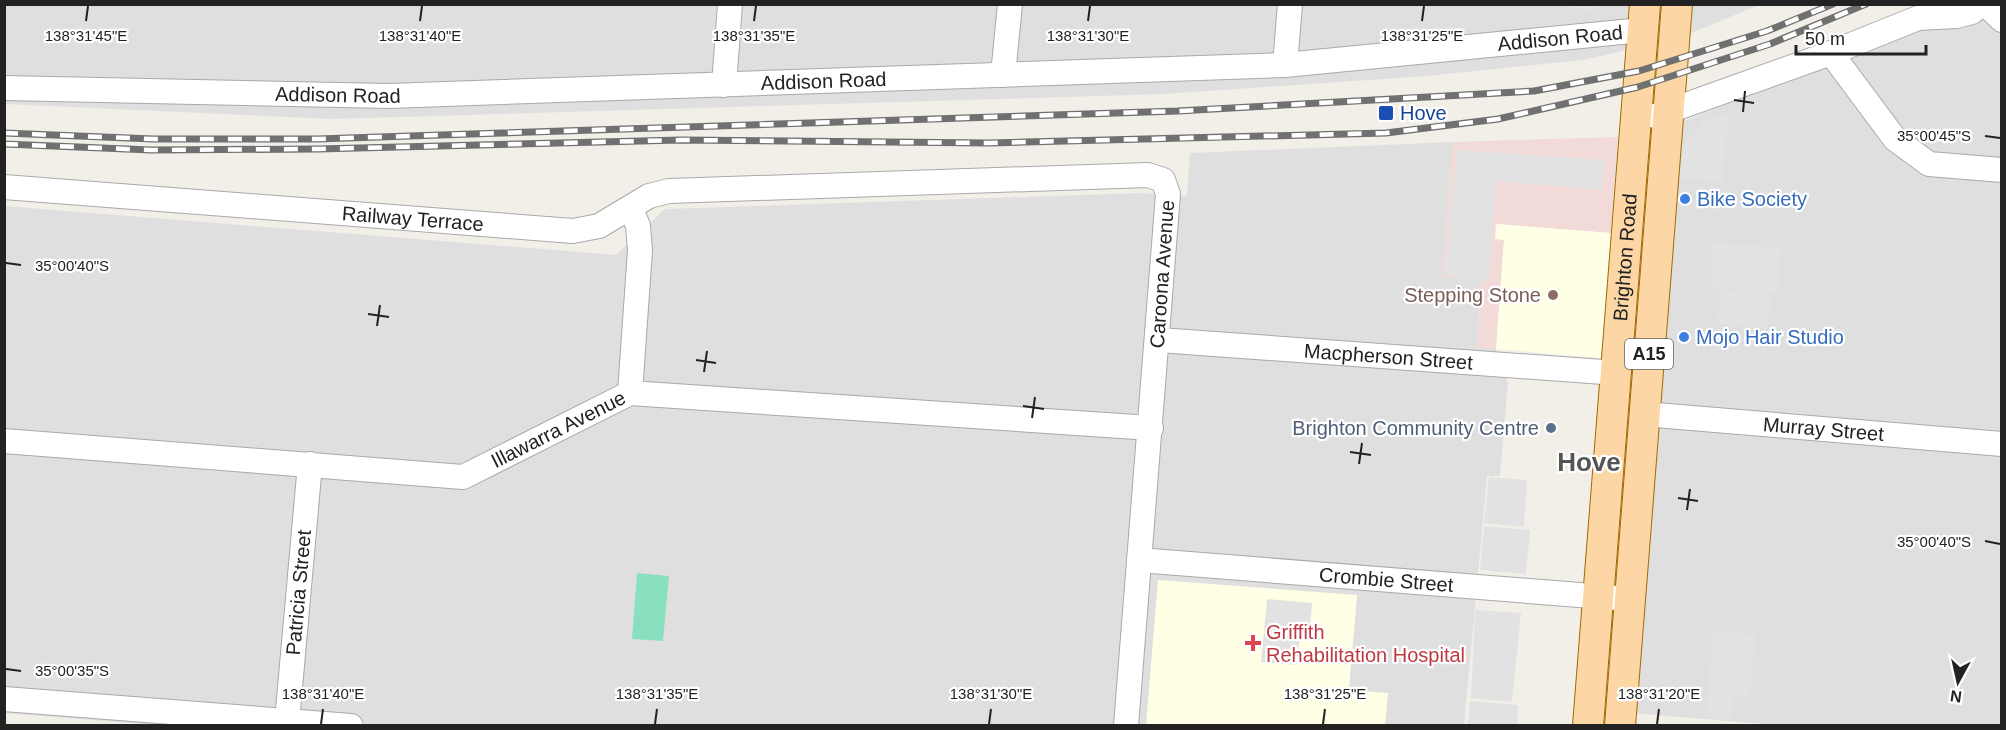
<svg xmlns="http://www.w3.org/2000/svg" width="2006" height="730" font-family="Arial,sans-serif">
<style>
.residential{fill:#e0dfdf}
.commercial{fill:#f2dad9}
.education{fill:#ffffe5}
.pitch{fill:#88e0be}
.parking{fill:#e2e2e2}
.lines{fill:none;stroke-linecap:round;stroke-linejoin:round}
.minor-casing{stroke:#a9a9a9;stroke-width:26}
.major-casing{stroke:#a06b00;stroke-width:32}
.minor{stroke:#fff;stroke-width:24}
.major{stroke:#fcd6a4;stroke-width:30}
.rail-casing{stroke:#707070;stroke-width:7}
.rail{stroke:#fff;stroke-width:4.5;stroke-dasharray:14;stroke-linecap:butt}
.ticks{fill:none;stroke:#222;stroke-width:2}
.transit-dot{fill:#1a4fb4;stroke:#fff;stroke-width:2}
.shop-dot{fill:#3f7fe0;stroke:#fff;stroke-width:2}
.education-dot{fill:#8d6e63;stroke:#fff;stroke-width:2}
.service-dot{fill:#5c6f8a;stroke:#fff;stroke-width:2}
.health-dot{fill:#e0444e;stroke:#fff;stroke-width:2}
.labels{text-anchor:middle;stroke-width:4.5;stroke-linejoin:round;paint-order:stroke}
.shield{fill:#fff;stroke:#646464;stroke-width:1.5}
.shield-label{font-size:18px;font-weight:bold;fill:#222}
.street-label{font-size:20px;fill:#222;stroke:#fff}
.transit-label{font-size:20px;fill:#164399;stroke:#fff;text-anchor:start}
.shop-label{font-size:20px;fill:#366cbe;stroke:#fff;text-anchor:start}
.education-label{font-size:20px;fill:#785e54;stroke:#fff;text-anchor:end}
.service-label{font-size:20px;fill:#4e5e75;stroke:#fff;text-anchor:end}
.health-label{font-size:20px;fill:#be3a42;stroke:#fff;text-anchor:start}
.district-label{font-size:26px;font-weight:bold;fill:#555;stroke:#fff}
.ticks-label{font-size:15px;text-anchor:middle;fill:#222;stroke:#fff;stroke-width:4.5;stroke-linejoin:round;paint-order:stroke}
</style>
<rect width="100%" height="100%" fill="#f2efe9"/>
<g class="residential">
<polygon points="5,5 1759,5 1679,38 1583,60 1427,76 1164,94 332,119 5,104"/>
<polygon points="2001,14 2001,725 1788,726 1631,713 1676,124 1920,28"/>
<polygon points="1453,142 1442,277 1482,280 1477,348 1496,349 1508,383 1500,476 1487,476 1464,725 168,726 5,713 4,206 616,255 665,209 1140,193 1187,196 1190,153"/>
</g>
<polygon class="commercial" points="1618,137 1611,233 1496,224 1504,240 1496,349 1477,348 1482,280 1442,277 1453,142"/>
<g class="education">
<polygon points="1496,224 1611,233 1601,358 1496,349 1504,240 1495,239"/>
<polygon points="1158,580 1357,595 1349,690 1388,693 1385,725 1146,726"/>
</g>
<polygon class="pitch" points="637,573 669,576 663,641 632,639"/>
<g class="parking">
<polygon points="1546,4 1597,4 1597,5 1596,11"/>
<polygon points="1728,113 1723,182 1677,178 1680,148 1707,118"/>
<polygon points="1457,150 1604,160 1602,190 1496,181 1488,282 1445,275"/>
<polygon points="1713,242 1781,248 1778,293 1710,286"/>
<polygon points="1721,289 1771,294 1768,329 1717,324"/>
<polygon points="1489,477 1527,480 1524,527 1484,523"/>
<polygon points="1484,526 1530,530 1526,574 1480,570"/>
<polygon points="1267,599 1312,603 1309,637 1300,636 1297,665 1261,662"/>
<polygon points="1475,610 1521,613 1512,702 1471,698"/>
<polygon points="1714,631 1755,635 1750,697 1734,696 1732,720 1705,718"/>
<polygon points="1470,701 1518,705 1517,725 1468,725"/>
</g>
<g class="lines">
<defs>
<g id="minor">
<polyline points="1985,4 2002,20"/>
<polyline points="1831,53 1895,139 1929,164 2002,170"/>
<polyline points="1285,65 1290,4"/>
<polyline points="1003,75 1010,4"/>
<polyline points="724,85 730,4"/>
<path id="s1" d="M4,88L388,96L1285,65L1642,30"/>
<polyline points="1655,116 1831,53 1918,18 1956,16 1972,12 1980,4"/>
<path id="s2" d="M4,187L573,231L599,226L649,196L669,191L1148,175L1163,180L1168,194L1126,726"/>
<path id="s3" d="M1159,340L1617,373"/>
<polyline points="630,393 640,250 638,226 631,209"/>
<path id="s4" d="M1644,414L2002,444"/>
<path id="s5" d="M4,441L463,477L630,393L1151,428"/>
<path id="s6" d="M1139,560L1617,598"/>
<polyline points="4,699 351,726"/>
<path id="s7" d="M287,721L310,464"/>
</g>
<g id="major">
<path id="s8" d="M1588,726L1645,4"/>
<polyline points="1620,726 1677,4"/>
</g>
</defs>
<use href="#minor" class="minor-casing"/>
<use href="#major" class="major-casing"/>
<use href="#minor" class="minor"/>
<use href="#major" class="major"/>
<defs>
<g id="rail">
<polyline points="4,133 153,139 317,139 1178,111 1534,91 1639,71 1767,31 1833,4"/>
<polyline points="4,144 151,150 318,149 681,140 989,143 1386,133 1498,119 1638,87 1770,44 1866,4"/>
</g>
</defs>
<use href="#rail" class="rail-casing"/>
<use href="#rail" class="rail"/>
</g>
<path class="ticks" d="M86,21L88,6M420,21L422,6M754,21L756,6M1088,21L1090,6M1422,21L1424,6M1734,100L1754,103M1743,112L1745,91M1985,136L2000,138M6,263L21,265M368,314L389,317M377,326L380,305M696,360L716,363M704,372L707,351M1023,406L1044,409M1032,418L1035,397M1350,452L1371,455M1359,464L1362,443M1678,498L1698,501M1687,510L1690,489M1985,541L2000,544M6,669L21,671M321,724L323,709M655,724L657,709M989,724L991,709M1323,724L1325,709M1657,724L1659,709"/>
<rect class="transit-dot" x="1378" y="105" width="16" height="16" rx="3"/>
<g class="shop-dot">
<circle cx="1685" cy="199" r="6"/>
<circle cx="1684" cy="337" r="6"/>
</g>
<circle class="education-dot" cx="1553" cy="295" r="6"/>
<circle class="service-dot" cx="1551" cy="428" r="6"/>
<path class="health-dot" d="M1250 634h6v6h6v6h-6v6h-6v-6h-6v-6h6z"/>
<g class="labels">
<rect class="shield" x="1625" y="339" width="48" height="30" rx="4.5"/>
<g class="shield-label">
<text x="1649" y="360">A15</text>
</g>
<g class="street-label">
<text dy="7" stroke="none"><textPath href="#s1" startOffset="1558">Addison Road</textPath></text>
<text dy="7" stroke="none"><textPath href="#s1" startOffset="820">Addison Road</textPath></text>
<text dy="7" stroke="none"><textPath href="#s1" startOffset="334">Addison Road</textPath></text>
<text dy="7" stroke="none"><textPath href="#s2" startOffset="410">Railway Terrace</textPath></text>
<text dy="7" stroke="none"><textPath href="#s8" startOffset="470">Brighton Road</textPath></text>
<text transform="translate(1162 274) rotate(-86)" y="7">Caroona Avenue</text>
<text dy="7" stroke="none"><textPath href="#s3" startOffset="230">Macpherson Street</textPath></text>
<text dy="7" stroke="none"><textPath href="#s4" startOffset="180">Murray Street</textPath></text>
<text dy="7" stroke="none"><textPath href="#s5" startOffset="567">Illawarra Avenue</textPath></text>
<text dy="7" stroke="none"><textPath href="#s6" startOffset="248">Crombie Street</textPath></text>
<text dy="7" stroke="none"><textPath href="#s7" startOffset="129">Patricia Street</textPath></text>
</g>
<g class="transit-label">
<text x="1400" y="120">Hove</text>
</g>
<g class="shop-label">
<text x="1697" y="206">Bike Society</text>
<text x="1696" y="344">Mojo Hair Studio</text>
</g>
<g class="education-label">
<text x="1541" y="302">Stepping Stone</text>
</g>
<g class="service-label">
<text x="1539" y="435">Brighton Community Centre</text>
</g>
<g class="health-label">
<text x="1266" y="639">Griffith<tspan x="1266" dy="23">Rehabilitation Hospital</tspan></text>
</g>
<g class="district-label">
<text x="1589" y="471">Hove</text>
</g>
</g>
<g class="ticks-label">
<text x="86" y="41">138°31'45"E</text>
<text x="420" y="41">138°31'40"E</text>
<text x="754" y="41">138°31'35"E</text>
<text x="1088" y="41">138°31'30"E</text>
<text x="1422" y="41">138°31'25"E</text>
<text x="1934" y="141">35°00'45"S</text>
<text x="72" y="271">35°00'40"S</text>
<text x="1934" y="547">35°00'40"S</text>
<text x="72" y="676">35°00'35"S</text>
<text x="323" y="699">138°31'40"E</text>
<text x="657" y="699">138°31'35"E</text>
<text x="991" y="699">138°31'30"E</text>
<text x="1325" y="699">138°31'25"E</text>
<text x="1659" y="699">138°31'20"E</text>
</g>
<rect width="2006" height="730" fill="none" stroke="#222222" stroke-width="12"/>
<g transform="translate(1958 682) rotate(188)" stroke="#ffffff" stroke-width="4.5" paint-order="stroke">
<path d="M0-4.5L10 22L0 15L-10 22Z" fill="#222222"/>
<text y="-9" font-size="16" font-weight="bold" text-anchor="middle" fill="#222222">N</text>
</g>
<path d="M1796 45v9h130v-9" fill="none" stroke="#222222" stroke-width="3"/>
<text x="1805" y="45" font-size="18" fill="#222222" stroke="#ffffff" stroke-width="4.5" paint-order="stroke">50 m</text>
</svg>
